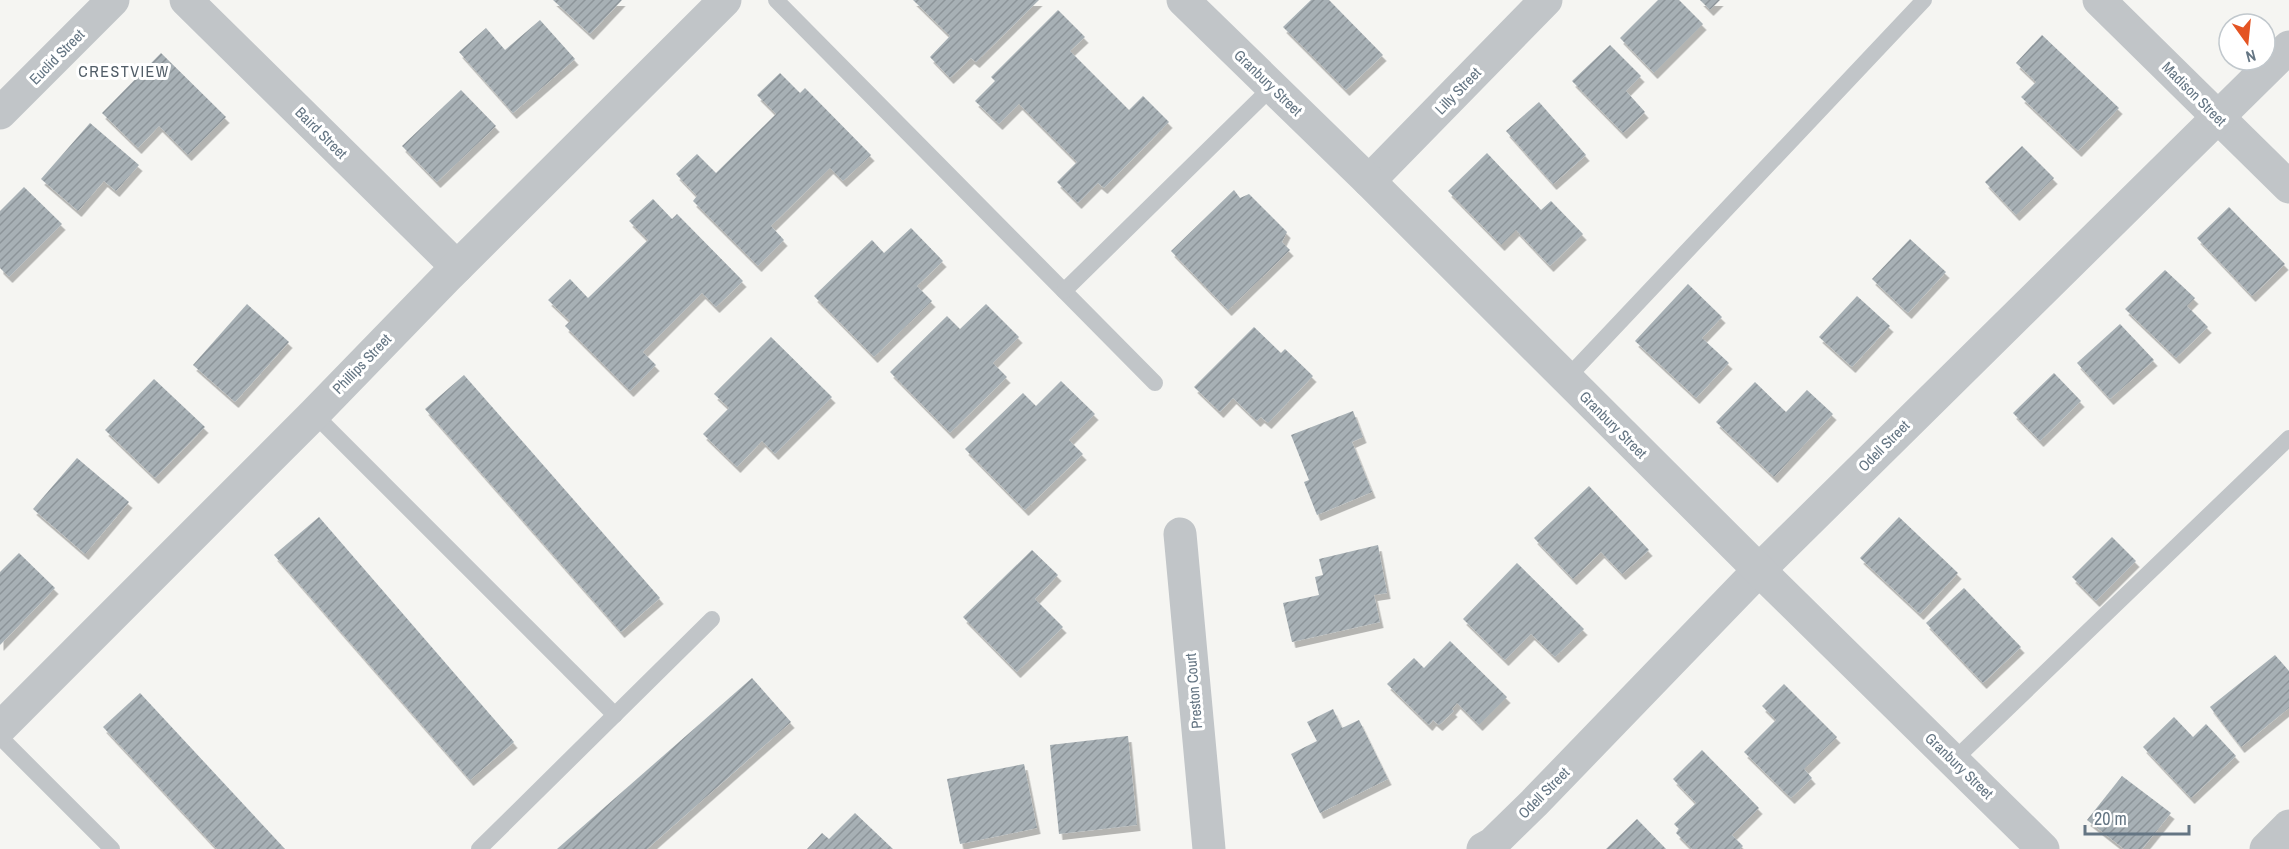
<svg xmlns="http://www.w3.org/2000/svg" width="2289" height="849" font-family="'Archivo Narrow',sans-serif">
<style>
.building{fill:url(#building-hatch);filter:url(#shadow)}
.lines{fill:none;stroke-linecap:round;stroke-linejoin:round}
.service{stroke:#c1c5c8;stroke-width:16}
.minor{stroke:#c1c5c8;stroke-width:33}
.tertiary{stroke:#c1c5c8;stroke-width:33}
.labels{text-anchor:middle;stroke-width:6;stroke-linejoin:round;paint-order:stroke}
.street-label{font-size:15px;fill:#647583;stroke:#fff}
.neighbourhood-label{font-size:16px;letter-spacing:1.5px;fill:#525e68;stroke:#fff}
</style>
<defs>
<pattern id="building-hatch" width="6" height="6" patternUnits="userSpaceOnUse" patternTransform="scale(1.5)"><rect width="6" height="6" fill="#a7b0b5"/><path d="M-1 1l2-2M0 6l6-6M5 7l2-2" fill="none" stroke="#8c9499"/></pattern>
<filter id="shadow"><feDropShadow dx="3.5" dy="6" stdDeviation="0" flood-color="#0004"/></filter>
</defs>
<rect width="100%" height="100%" fill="#f5f5f2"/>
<g class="building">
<polygon points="553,0 622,0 590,34"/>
<polygon points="913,0 1039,0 976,62 971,58 950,78 930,57 950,36"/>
<polygon points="1311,0 1329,0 1383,55 1346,90 1283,27"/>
<polygon points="1658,0 1679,0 1703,24 1654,73 1620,38"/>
<polygon points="1700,0 1720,0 1710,10"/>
<polygon points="1058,10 1085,37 1070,51 1129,110 1143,96 1169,122 1104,188 1098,183 1078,203 1057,182 1077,162 1019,104 999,124 975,101 995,81 991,77"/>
<polygon points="540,20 575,59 513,113 459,52 486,28 505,50"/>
<polygon points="2042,35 2119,108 2078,151 2021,97 2036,82 2016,63"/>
<polygon points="1610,45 1641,76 1626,91 1645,112 1623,133 1572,81"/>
<polygon points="161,53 226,117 188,155 159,126 138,148 102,113"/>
<polygon points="780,73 800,93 805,88 871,155 843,181 830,168 771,226 784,240 758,266 693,201 697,196 676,174 697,154 716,173 776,114 757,95"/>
<polygon points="461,90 496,126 437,182 402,146"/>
<polygon points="1539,102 1586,155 1553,184 1506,131"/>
<polygon points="90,123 139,165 116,191 104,181 78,211 41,179"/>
<polygon points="2022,146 2054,178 2016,215 1985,182"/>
<polygon points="1487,153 1541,210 1551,201 1583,234 1550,266 1516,230 1501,245 1448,191"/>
<polygon points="24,187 62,224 9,277 0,268 0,211"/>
<polygon points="1234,190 1240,198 1249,194 1287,232 1282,242 1290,250 1228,310 1171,251"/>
<polygon points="653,199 672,219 677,214 743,281 716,307 702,293 643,352 656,365 630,391 565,326 570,321 548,300 570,279 588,298 648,240 629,221"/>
<polygon points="2229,207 2285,264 2252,296 2197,238"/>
<polygon points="911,228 943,261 917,286 932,301 874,357 814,296 872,240 884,253"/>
<polygon points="1910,239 1946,272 1908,313 1872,279"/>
<polygon points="2165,270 2195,298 2187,306 2208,327 2176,358 2125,309"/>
<polygon points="1688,284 1722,317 1702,338 1729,363 1696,398 1635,341"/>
<polygon points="1857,296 1890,326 1852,367 1819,337"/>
<polygon points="247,304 289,342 235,402 193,365"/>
<polygon points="986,304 1019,337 993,363 1007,377 950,433 890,372 947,316 960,329"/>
<polygon points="2120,324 2154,360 2110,399 2077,363"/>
<polygon points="1254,327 1281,353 1285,349 1313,376 1268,423 1261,417 1257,421 1233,398 1220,412 1194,387"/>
<polygon points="771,337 832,397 775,454 762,441 737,467 703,434 729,408 714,394"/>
<polygon points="2054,373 2081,401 2040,441 2013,413"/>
<polygon points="464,375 660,598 621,632 425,409"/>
<polygon points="154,379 205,427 155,478 105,430"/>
<polygon points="1061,381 1095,414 1069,440 1083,454 1025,510 965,449 1023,393 1036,406"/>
<polygon points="1755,382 1786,412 1807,390 1833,414 1774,477 1716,422"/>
<polygon points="1353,411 1363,437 1352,442 1372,492 1317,515 1304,482 1309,480 1291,435"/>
<polygon points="77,458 129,502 85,554 33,509"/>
<polygon points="1589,486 1649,550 1622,574 1601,552 1573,579 1534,538"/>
<polygon points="319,517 514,742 470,780 274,555"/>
<polygon points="1899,517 1958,573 1920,614 1860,558"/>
<polygon points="2112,537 2136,561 2096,601 2072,577"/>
<polygon points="1378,545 1387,593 1374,595 1380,622 1292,642 1283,603 1319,595 1315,577 1323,575 1319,559"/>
<polygon points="1032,550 1058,575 1035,599 1063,627 1017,672 963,617"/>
<polygon points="19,553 55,588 0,645 0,572"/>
<polygon points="1517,563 1584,629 1555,657 1531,634 1505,660 1463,619"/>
<polygon points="1964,588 2021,647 1983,683 1926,623"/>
<polygon points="1450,641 1507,697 1479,725 1457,703 1452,709 1454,711 1439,725 1433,720 1429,725 1387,684 1414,658 1424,668"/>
<polygon points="2275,655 2289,671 2289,708 2241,747 2210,707"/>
<polygon points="752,678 791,722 647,849 557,849"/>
<polygon points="1784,684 1837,737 1804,769 1812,778 1791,798 1744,752 1776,720 1762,706"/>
<polygon points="140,693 285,849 217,849 103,727"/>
<polygon points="1333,709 1342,728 1359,720 1388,779 1320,813 1291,754 1317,741 1307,722"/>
<polygon points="2174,717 2193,737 2206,724 2236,756 2191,798 2143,747"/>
<polygon points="1128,736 1137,825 1059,834 1050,745"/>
<polygon points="1702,750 1759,808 1732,835 1743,846 1740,849 1692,849 1676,833 1679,829 1674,824 1696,803 1673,779"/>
<polygon points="1024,764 1037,828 960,844 947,779"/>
<polygon points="2122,776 2171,813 2142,849 2124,849 2087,820"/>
<polygon points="855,813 893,849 807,849 822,833 829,839"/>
<polygon points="1637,819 1666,849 1606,849"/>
</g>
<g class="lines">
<g class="service">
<polyline points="776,0 1155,383"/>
<polyline points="1064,291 1272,87"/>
<polyline points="1566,379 1924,0"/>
<polyline points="314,414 615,715"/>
<polyline points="0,737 112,849"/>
<polyline points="1954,760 2289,438"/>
<polyline points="479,849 712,619"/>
</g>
<g class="minor">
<polyline points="186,0 457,267"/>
<polyline points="2099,0 2289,187"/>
<polyline points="0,113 113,0"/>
<polyline points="1369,181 1546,0"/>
<polyline points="1180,534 1209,849"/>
<polyline points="0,728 314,414 446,278 725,0"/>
<polyline points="1483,849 1492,844 1534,803 1759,570 2289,47"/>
<polyline points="2266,849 2289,826"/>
</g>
<polyline class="tertiary" points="1183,0 1369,181 1759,570 2043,849"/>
</g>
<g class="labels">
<g class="street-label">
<text transform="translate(57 57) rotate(-45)" y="5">Euclid Street</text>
<text transform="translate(1268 83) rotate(44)" y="5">Granbury Street</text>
<text transform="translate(1458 91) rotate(-46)" y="5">Lilly Street</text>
<text transform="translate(2194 94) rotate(45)" y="5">Madison Street</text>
<text transform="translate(321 133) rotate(45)" y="5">Baird Street</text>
<text transform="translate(362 364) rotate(-46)" y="5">Phillips Street</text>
<text transform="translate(1613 425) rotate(45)" y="5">Granbury Street</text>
<text transform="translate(1884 446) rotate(-45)" y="5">Odell Street</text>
<text transform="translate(1194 691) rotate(-95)" y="5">Preston Court</text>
<text transform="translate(1959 766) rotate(44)" y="5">Granbury Street</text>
<text transform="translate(1544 793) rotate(-45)" y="5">Odell Street</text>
</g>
<g class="neighbourhood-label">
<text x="124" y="77">CRESTVIEW</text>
</g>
</g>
<g transform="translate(2247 42) rotate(165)"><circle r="28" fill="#ffffff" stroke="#c1c8cd" stroke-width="1.5"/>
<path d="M0-4.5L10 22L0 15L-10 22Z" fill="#e45423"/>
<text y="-9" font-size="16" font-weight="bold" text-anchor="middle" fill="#647583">N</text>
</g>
<path d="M2085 825v9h104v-9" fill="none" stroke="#647583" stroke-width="3"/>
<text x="2094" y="825" font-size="18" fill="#647583" stroke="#ffffff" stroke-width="4.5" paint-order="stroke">20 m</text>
</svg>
